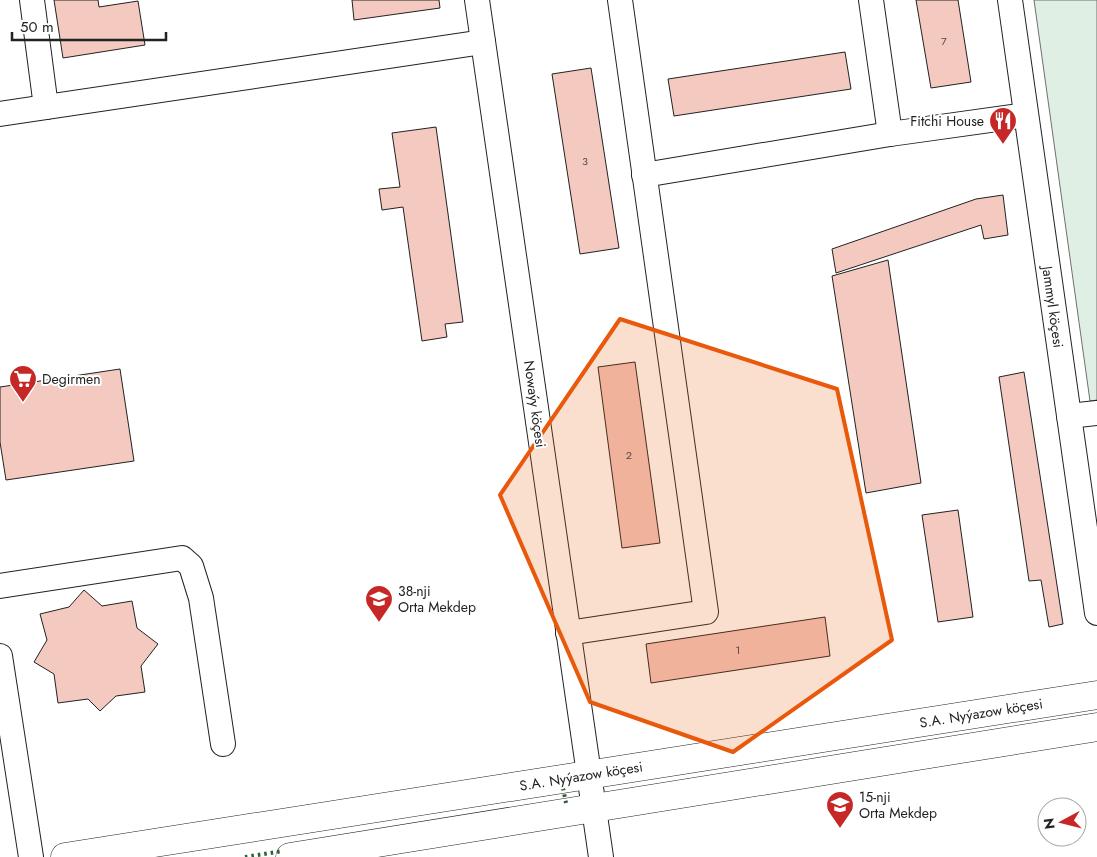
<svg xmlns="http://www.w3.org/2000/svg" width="1097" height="857" font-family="Jost,sans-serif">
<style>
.green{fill:#e0efe3;stroke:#6f6f6f}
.building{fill:#f3c9c0;stroke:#222}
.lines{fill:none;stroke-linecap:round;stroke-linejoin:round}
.minor-casing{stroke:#222;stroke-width:26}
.major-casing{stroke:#222;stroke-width:29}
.minor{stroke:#fff;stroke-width:24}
.major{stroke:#fff;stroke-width:28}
.hedge{stroke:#2f5e38;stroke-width:4;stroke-dasharray:2.5 4;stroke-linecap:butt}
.marked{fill:#e8590c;fill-opacity:0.2;stroke:#e8590c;stroke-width:4;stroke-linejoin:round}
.labels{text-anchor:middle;stroke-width:4;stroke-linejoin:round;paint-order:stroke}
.number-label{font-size:11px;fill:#564c4a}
.poi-label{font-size:14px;fill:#222;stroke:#fff;text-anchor:start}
.street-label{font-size:14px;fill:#222;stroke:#fff}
</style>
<rect width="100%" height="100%" fill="#fff"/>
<polygon class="green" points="1034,0 1097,0 1097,400 1090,401"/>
<g class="building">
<polygon points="54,0 98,0 99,7 138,1 145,45 63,58"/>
<polygon points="352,0 439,0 440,8 354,20"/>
<polygon points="916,0 958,0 971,82 931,88"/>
<polygon points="845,52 851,89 674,116 668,79"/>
<polygon points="591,68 619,248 580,254 552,74"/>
<polygon points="436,127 463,322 445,324 447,337 422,341 403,207 382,210 379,189 400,187 392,133"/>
<polygon points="1003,195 1008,235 984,239 981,225 836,273 832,249 976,199"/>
<polygon points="888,260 921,483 866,493 832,276"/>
<polygon points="635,362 660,543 622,548 598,367"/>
<polygon points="120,369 134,461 6,480 0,442 0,387"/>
<polygon points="1024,372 1063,624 1049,627 1041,580 1029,581 999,377"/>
<polygon points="958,510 973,617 938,622 922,515"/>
<polygon points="84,590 102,606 132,601 137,628 158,644 141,666 145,692 116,696 100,711 88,699 58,703 54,674 34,662 47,640 40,614 69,607"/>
<polygon points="825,617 830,656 651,683 646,644"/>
</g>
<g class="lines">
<defs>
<g id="minor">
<polyline points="32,0 46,107"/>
<polyline points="477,0 601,857"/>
<polyline points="871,0 890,134"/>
<polyline points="1010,0 1097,613"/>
<polyline points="0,114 483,42"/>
<polyline points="644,175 890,134 1026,115"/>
<polyline points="1069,416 1097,413"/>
<polyline points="0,586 182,558 191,566 201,598 223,744"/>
<polyline points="568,633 706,612 620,0"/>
<polyline points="0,656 31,857"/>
</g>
<g id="major">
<polyline points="65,857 1097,695"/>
<polyline points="290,857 1097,727"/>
</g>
</defs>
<use href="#minor" class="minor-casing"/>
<use href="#major" class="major-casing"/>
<use href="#minor" class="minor"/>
<use href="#major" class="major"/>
<g class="hedge">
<polyline points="563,788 566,803"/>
<polyline points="245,857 283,851"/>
</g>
</g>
<path class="marked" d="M620,319L837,389L892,640L733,752L590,702L500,495Z"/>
<defs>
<symbol id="restaurant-pin" viewBox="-11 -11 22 30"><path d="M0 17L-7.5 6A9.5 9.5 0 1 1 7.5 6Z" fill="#c62828" stroke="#fff"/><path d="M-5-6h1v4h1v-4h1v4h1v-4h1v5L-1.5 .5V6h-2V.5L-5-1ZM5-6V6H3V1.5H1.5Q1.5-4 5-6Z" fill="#fff"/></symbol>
<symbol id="supermarket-pin" viewBox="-11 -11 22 30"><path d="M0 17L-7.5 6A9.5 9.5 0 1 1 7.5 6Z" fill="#c62828" stroke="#fff"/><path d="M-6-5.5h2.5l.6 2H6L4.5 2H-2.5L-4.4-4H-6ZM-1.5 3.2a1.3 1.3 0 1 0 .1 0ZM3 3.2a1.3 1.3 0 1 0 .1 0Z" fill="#fff"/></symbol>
<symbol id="school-pin" viewBox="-11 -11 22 30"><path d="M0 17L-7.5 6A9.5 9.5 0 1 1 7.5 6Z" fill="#c62828" stroke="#fff"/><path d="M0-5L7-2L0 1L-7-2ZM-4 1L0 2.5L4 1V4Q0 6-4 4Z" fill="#fff"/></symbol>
</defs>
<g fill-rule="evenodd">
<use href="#restaurant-pin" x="987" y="105" width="32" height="43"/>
<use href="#supermarket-pin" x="7" y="363" width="32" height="43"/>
<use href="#school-pin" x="363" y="583" width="32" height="43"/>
<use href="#school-pin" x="824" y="789" width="32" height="43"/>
</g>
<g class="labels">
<g class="number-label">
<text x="944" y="45">7</text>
<text x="585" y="165">3</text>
<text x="629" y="459">2</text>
<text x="738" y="654">1</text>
</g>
<g class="poi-label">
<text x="984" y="126" text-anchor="end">Fitchi House</text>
<text x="42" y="384">Degirmen</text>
<text x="398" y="596">38-nji<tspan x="398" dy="16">Orta Mekdep</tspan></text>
<text x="859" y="802">15-nji<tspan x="859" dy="16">Orta Mekdep</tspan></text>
</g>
<g class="street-label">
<text transform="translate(1053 307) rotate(82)" y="5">Jammyl köçesi</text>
<text transform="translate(535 404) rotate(82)" y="5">Nowaýy köçesi</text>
<text transform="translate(981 713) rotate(-9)" y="5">S.A. Nyýazow köçesi</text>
<text transform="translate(581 776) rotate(-9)" y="5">S.A. Nyýazow köçesi</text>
</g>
</g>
<g transform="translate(1062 822) rotate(263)"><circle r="24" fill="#ffffff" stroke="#a7a7a7"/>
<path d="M0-4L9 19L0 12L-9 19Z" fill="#c62828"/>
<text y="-8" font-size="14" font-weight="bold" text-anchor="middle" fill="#222222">N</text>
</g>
<path d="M12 32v8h154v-8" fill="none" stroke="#222222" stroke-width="2.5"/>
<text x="20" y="32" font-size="15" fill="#222222" stroke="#ffffff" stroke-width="4" paint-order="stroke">50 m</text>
</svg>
